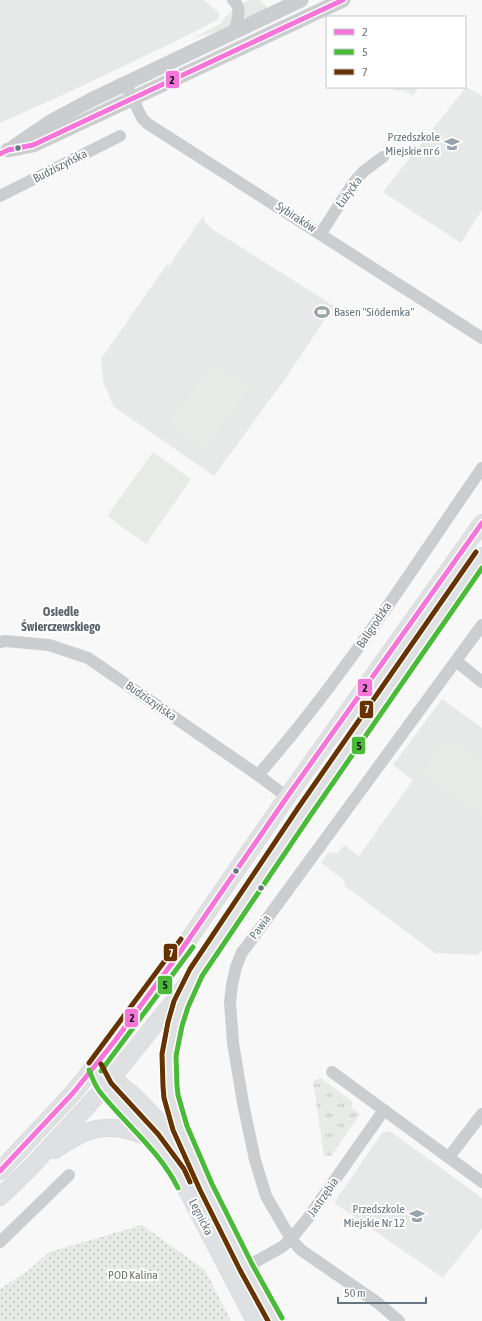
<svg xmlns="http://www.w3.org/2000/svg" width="482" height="1321" font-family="'Asap Condensed',sans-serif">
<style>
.built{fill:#e7e8e8}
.grass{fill:#e7eae6}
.park{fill:url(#park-tufts)}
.garden{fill:url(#garden-dots)}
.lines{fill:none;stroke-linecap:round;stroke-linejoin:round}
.secondary-casing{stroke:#d4d5d6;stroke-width:18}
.minor{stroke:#cbcdce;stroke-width:12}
.tertiary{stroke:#cbcdce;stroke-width:15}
.secondary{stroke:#dfe0e1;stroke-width:17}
.bus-1-casing{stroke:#fff;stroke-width:8}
.bus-2-casing{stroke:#fff;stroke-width:8}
.bus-3-casing{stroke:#fff;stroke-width:8}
.bus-1{stroke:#f775d9;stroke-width:5}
.bus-2{stroke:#4abb39;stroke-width:5}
.bus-3{stroke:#630;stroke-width:5}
.bus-dot{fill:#66757f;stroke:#fff;stroke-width:1.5}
.labels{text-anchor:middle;stroke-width:4;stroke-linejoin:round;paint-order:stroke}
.poi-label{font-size:12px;fill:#66757f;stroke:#fff;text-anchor:end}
.street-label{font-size:12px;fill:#66757f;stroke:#fff}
.park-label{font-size:12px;fill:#697865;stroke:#fff}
.neighbourhood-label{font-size:13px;font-weight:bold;fill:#58636b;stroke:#fff}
.line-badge{stroke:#fff;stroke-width:1.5}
.badge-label{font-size:11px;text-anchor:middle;font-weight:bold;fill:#fff}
.pale-badge-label{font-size:11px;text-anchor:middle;font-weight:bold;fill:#111}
</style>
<defs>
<pattern id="park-tufts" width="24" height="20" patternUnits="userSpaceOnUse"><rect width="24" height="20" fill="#e7eae6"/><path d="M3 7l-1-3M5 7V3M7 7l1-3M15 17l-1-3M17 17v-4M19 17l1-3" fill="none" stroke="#bfc2c0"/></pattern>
<pattern id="garden-dots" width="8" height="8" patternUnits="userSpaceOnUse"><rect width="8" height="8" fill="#e7eae6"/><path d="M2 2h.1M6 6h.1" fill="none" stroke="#bfc2c0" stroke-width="1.8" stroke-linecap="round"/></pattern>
</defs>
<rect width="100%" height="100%" fill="#f8f8f8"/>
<g class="built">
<polygon points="0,0 204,0 219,13 219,19 174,42 67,93 0,123"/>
<polygon points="466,87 482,96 482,210 461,243 383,192"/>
<polygon points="203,216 205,222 212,229 334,306 285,379 214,476 113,406 106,388 104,386 101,361 101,359 167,264 169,266"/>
<polygon points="442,699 482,728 482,950 478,955 435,953 345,886 344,880 321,863 328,853 335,852 338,853 344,845 359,856 413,780 393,765"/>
<polygon points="390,1131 482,1198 482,1228 443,1278 334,1203 382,1133"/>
</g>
<g class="grass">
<polygon points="250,0 260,0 265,5 268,9 248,18 245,17 241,3"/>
<polygon points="234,9 234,14 230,26 216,32 191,39 220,24 225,17"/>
<polygon points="214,361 250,388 204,450 168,423"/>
<polygon points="153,452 191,479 146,544 107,516"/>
<polygon points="447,737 482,761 482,816 421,774"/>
</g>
<g class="park">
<path d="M391,87H419L413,95L402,90C397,92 395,91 391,87Z"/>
<polygon points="321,1078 353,1102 351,1107 360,1114 331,1156 324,1155 313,1081"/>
</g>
<polygon class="garden" points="142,1225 205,1270 231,1321 0,1321 0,1289 29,1270 49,1252"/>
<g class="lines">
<defs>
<g id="secondary">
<path d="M186,994C165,1037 165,1082 180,1127C183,1137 188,1146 192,1155"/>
<polyline points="104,1072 112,1078 134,1096 157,1120 206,1187 246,1267 276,1321"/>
<polyline points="101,1078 105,1087 152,1138 178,1173 255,1321"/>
<path d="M55,1150C73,1137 92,1126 115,1128C128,1129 140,1134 152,1138"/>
<polyline points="0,1171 73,1093 114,1042 178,955 287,797 482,523"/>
<polyline points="0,1197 32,1166 105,1087 196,973 304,812 482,556"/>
</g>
</defs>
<use href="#secondary" class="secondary-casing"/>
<g class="minor">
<path d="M233,0C243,9 237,21 234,32"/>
<polyline points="129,91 142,118 148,124 482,338"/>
<polyline points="0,196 120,136"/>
<polyline points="321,233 354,182 364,171 383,157"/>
<polyline points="0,642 5,641 49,645 88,658 258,775 287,797"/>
<polyline points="456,661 482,682"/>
<path d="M258,775C342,680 410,572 482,468"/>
<polyline points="332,1072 482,1182"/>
<polyline points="449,1157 482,1114"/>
<polyline points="0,1242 69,1175"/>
<polyline points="246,1267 282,1247 291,1239 308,1218 384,1110"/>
<polyline points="399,1321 378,1303 301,1250 291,1239 266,1196 255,1160 243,1103 233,1043 230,1002 232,985 236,967 242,952 247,946 482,625"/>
</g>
<g class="tertiary">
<polyline points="15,146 52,121 91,100 301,0"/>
<polyline points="8,150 33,145 343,0"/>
</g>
<use href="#secondary" class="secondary"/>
<defs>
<g id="bus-1">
<polyline points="0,154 8,150 33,145 343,0"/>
<polyline points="0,1171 73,1093 114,1042 178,955 287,797 482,523"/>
</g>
<g id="bus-2">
<path d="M89,1070C92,1077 95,1086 100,1092C126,1125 159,1150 178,1188"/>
<polyline points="101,1071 193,947"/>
<polyline points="282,1318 252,1264 212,1184 187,1126 178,1095 177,1086 176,1056 182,1026 188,1007 202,976 310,816 482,568"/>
</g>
<g id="bus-3">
<polyline points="89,1063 181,939"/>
<polyline points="101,1064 111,1083 158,1134 184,1169 190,1182"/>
<polyline points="268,1321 240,1270 200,1190 173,1130 164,1098 163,1086 162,1054 168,1022 174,1001 190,969 298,808 476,552"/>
</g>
</defs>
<use href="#bus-1" class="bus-1-casing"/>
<use href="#bus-2" class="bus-2-casing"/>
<use href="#bus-3" class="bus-3-casing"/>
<use href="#bus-1" class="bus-1"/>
<use href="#bus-2" class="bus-2"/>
<use href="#bus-3" class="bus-3"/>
</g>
<defs>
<symbol id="school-bare" viewBox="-9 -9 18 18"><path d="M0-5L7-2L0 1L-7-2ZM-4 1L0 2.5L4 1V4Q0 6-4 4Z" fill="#99a3a9" stroke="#fff" stroke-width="2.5" paint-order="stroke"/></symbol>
<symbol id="stadium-bare" viewBox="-9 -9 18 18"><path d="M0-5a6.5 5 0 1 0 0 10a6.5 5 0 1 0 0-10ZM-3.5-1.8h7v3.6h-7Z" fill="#99a3a9" stroke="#fff" stroke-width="2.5" paint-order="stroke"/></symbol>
</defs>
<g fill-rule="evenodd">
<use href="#school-bare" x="441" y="133" width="22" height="22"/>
<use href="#stadium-bare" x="311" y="301" width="22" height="22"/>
<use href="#school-bare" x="406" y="1205" width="22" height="22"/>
</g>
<g class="bus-dot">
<circle cx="18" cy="148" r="3.5"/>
<circle cx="236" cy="871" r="3.5"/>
<circle cx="261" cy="888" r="3.5"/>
</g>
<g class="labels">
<g class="poi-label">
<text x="440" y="141">Przedszkole<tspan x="440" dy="14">Miejskie nr 6</tspan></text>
<text x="334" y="316" text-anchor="start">Basen "Siódemka"</text>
<text x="405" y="1213">Przedszkole<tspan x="405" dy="14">Miejskie Nr 12</tspan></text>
</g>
<g class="street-label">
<text transform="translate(60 166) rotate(-27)" y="4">Budziszyńska</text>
<text transform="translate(349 192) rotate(-54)" y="4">Łużycka</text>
<text transform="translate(296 217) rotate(33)" y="4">Sybiraków</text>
<text transform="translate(374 625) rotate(-56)" y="4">Baligrodzka</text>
<text transform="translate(151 701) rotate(35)" y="4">Budziszyńska</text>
<text transform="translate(260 927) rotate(-54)" y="4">Pawia</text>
<text transform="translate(323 1197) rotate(-55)" y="4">Jastrzębia</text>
<text transform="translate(201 1217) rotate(63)" y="4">Legnicka</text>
</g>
<g class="park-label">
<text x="133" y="1279">POD Kalina</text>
</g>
<g class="neighbourhood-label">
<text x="61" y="616">Osiedle<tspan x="61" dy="15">Świerczewskiego</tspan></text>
</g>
</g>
<g class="line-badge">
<rect x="165" y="70" width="15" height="19" rx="4" fill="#f775d9"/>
<rect x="357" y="678" width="16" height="19" rx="4" fill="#f775d9"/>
<rect x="359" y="700" width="15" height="19" rx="4" fill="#630"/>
<rect x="351" y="736" width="15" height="19" rx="4" fill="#4abb39"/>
<rect x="163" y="943" width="15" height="19" rx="4" fill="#630"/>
<rect x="157" y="975" width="16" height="20" rx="4" fill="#4abb39"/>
<rect x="124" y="1008" width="15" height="20" rx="4" fill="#f775d9"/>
</g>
<g class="badge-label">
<text x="367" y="713">7</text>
<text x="171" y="957">7</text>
</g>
<g class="pale-badge-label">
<text x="172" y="84">2</text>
<text x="365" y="692">2</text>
<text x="359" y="750">5</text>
<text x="165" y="989">5</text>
<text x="132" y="1022">2</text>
</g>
<rect x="326" y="16" width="140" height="72" fill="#ffffff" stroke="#c2c8cc"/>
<rect x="334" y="29" width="20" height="6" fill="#f775d9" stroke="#c2c8cc"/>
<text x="362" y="36" font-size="12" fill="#66757f">2</text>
<rect x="334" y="49" width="20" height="6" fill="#4abb39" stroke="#c2c8cc"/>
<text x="362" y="56" font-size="12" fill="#66757f">5</text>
<rect x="334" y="69" width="20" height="6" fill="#663300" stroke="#c2c8cc"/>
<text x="362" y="76" font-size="12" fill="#66757f">7</text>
<path d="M338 1297v6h88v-6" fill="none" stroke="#66757f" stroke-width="2"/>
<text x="344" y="1297" font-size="12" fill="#66757f" stroke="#ffffff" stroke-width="3" paint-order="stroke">50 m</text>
</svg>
